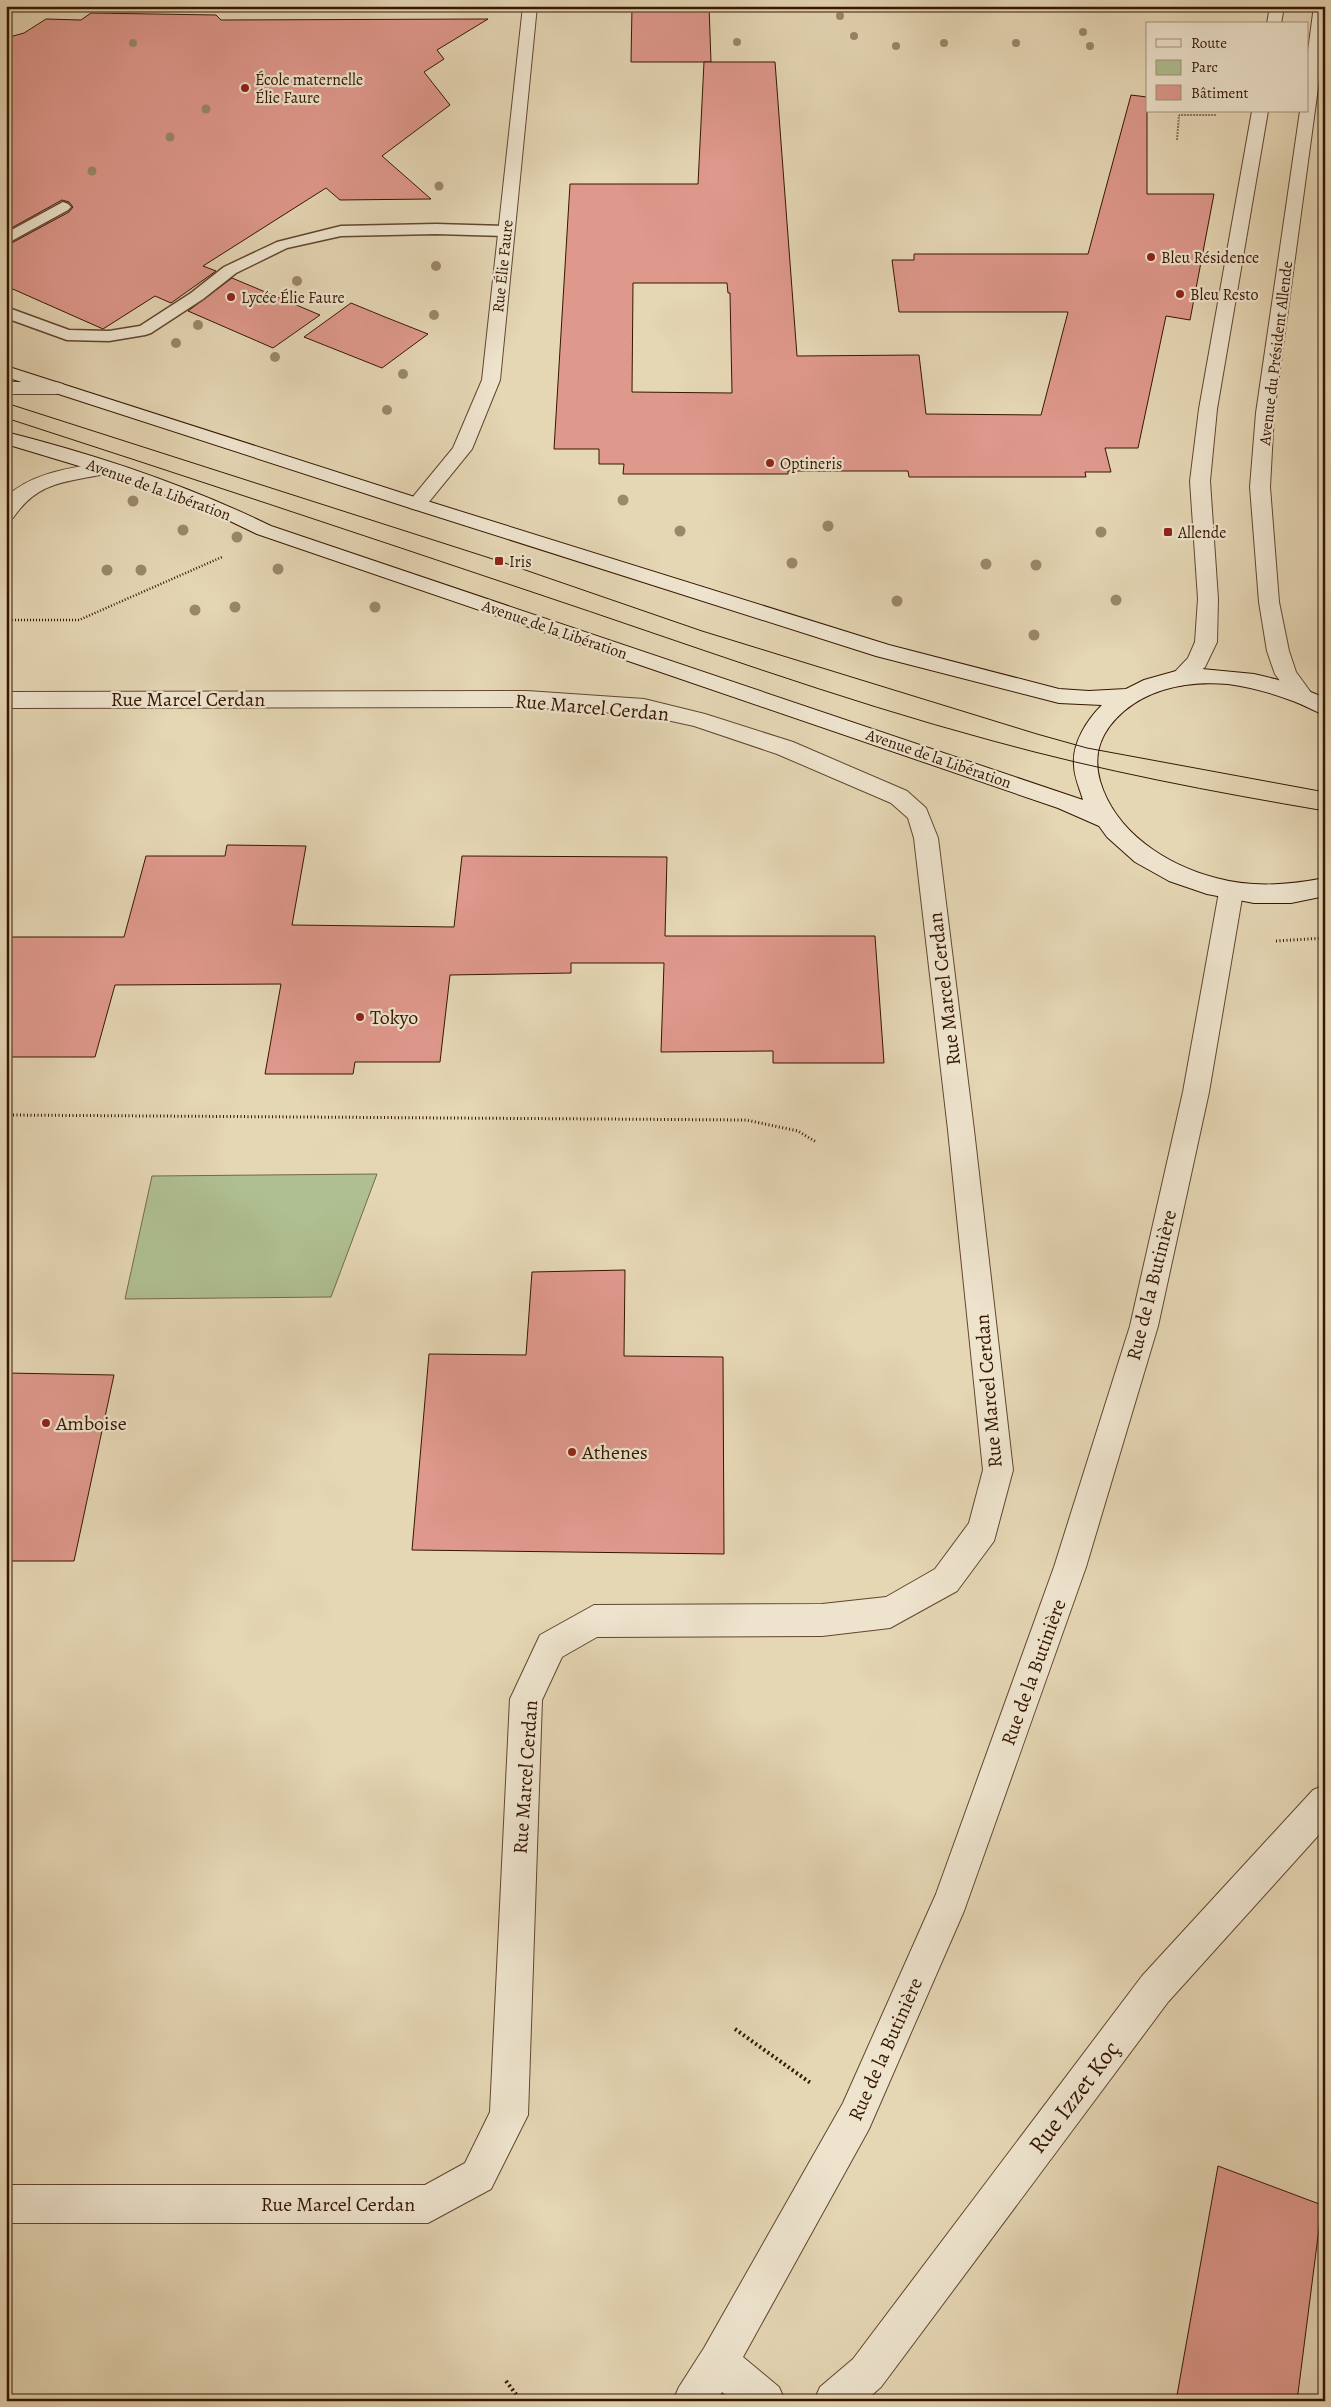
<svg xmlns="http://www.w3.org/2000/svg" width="1331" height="2407" font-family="Alegreya,serif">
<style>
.green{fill:#afbf91;stroke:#726a4a}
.building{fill:#df988c;stroke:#361602;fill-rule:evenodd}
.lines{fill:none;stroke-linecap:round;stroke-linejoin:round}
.lane-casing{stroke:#62462e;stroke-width:3}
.street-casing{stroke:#62462e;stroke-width:2}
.secondary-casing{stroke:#361602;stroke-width:2}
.path-far3{stroke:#361602;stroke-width:2;stroke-dasharray:0.5 1;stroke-linecap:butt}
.path-far2{stroke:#361602;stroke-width:2.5;stroke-dasharray:1 2;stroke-linecap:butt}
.path-far1{stroke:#361602;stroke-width:3;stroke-dasharray:1 2.5;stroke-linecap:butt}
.path{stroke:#361602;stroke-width:4;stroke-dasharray:2 3;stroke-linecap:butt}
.lane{fill:#eee4ce;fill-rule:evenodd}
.street{fill:#eee4ce;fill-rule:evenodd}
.secondary{fill:#eee4ce;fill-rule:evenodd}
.tram{stroke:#361602;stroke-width:1}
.tree{fill:#99886a}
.poi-dot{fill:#8f2418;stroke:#eee4ce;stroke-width:2}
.labels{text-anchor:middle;stroke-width:4.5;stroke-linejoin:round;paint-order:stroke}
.far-poi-label{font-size:16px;fill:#361602;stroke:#eee4ce;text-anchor:start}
.far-street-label{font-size:16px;fill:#361602;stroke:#eee4ce}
.street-label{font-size:20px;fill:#361602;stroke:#eee4ce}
.poi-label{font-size:20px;fill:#361602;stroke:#eee4ce;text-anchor:start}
.near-street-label{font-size:24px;fill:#361602;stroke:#eee4ce}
</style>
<rect width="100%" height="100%" fill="#e5d6b4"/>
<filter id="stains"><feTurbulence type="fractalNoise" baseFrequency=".004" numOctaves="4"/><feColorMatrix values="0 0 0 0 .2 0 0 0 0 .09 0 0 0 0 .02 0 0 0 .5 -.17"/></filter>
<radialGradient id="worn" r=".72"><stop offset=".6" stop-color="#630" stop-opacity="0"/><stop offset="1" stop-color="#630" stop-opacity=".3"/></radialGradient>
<polygon class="green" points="377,1174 331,1297 125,1299 152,1176"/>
<g class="building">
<polygon points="632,6 709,6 711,62 631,62"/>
<polygon points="91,13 216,15 221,20 488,19 437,50 444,59 424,72 450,105 382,156 431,199 340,200 326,188 203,266 216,271 171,303 155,296 103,329 6,286 6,246 69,212 73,207 69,202 62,200 6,231 6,38 24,33 46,19 81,20"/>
<path d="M704,62H775L797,356L919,355L926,414L1041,415L1068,312H899L892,260H914V254H1088L1131,95L1147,97V194H1214L1190,320L1166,316L1138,448H1105L1111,472H1085L1086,477H909L908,471H788V474H623L624,464H599V449H554L570,184H698ZM633,283H727L728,293H730L732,393L632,392Z"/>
<polygon points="232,278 320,315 273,348 188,311"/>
<polygon points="351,303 385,317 428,334 382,368 304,337"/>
<polygon points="227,845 306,846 292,925 454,927 462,856 667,857 665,936 875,936 884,1063 773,1063 773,1051 661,1052 664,963 571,963 571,973 450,975 440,1062 355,1062 353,1074 265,1074 281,984 115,985 95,1057 6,1057 6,937 124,937 146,856 225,856"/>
<polygon points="625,1270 624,1356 723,1357 724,1554 412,1550 429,1354 526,1355 532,1272"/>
<polygon points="6,1373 114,1375 74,1561 6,1561"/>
<polygon points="1218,2166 1322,2205 1297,2401 1176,2401"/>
</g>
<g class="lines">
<defs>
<g id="lane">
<polygon points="63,202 68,204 71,207 68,210 6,244 6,233"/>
<polygon points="436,224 505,226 513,231 505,236 436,234 341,236 287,248 236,273 203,299 151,333 145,335 109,341 67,340 6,318 6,307 69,330 109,331 140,326 191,293 224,267 277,242 341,226"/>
</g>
<g id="street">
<polygon points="523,6 537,6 500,380 472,449 424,508 417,510 410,508 407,504 453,448 482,380"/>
<polygon points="1270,6 1284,6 1281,24 1267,24"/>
<polygon points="1314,6 1325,6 1325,36 1274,413 1270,487 1279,602 1289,651 1296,672 1312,694 1309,699 1301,701 1293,699 1275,674 1267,651 1259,602 1250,487 1256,413 1300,111 1307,111 1307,58"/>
<polygon points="1252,111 1268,111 1217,409 1210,481 1218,599 1217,642 1205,667 1187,684 1179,686 1171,684 1168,679 1188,658 1195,642 1198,599 1190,481 1199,409"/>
<polygon points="6,382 56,382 63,384 65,388 63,392 56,394 6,394"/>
<path d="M106,462L113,464L116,468L113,472C70,483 40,478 13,518L6,520V497C33,472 71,468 106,462Z"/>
<polygon points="527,691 644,699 705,714 793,742 907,791 926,808 938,838 974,1130 1013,1470 994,1541 957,1591 890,1628 822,1636 597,1637 562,1657 542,1700 528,2115 491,2189 428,2223 6,2223 6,2185 425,2185 465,2163 490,2112 510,1699 540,1635 594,1605 822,1604 886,1597 935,1569 969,1523 983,1470 948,1130 914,838 908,818 891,803 777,754 694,726 644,715 527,707 6,708 6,692"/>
<polygon points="1231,883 1240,886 1243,892 1209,1092 1158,1326 1086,1567 964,1911 869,2129 743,2357 779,2387 785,2401 733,2401 722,2392 717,2401 673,2401 679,2387 704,2348 843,2103 936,1894 1054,1567 1130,1326 1183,1092 1219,892 1222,886"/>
<polygon points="1325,1785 1325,1828 1168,2002 881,2387 865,2401 814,2401 820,2387 853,2359 1142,1976 1313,1790"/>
</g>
<path id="secondary" d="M6,366L424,500L889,645L1059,689L1089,691L1126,689L1144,680L1176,671L1202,669L1254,674L1287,682L1325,698V715C1314,711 1304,705 1293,701C1272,693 1250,687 1228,684C1191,681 1153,687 1124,711C1102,730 1092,752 1100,781C1115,832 1166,865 1216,878C1253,888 1288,885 1325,878V896L1291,903H1254L1207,894L1169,881L1135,862L1107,837L1099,826L1058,808L257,534L203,508L99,472L6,444V432C97,455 187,485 271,526L1083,800C1080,789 1074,777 1074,765C1072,743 1087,720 1102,705L1059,703L876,656L410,508L6,377Z"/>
</defs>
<use href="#lane" class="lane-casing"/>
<use href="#street" class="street-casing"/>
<use href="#secondary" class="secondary-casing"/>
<polyline class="path-far3" points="1177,140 1179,115 1216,115"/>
<polyline class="path-far2" points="6,620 79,620 222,557"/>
<g class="path-far1">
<polyline points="1276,941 1325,938"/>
<polyline points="6,1115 746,1120 798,1131 816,1142"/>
</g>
<g class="path">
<polyline points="735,2029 812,2084"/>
<polyline points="506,2381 521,2401"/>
</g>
<use href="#lane" class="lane"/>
<use href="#street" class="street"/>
<use href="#secondary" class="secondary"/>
<g class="tram">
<polyline points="6,403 499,561 702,631 1037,734 1087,748 1325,792"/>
<path d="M6,418C182,475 357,533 532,592C685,643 837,699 993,741C1102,771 1213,792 1325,811"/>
</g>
</g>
<g class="tree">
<circle cx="840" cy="16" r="4"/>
<circle cx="1083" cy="32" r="4"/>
<circle cx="854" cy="36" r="4"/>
<circle cx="737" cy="42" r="4"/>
<circle cx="133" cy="43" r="4"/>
<circle cx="944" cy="43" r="4"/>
<circle cx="1016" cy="43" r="4"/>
<circle cx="896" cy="46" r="4"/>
<circle cx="1090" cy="46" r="4"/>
<circle cx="206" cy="109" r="4.5"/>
<circle cx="170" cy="137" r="4.5"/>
<circle cx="92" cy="171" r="4.5"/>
<circle cx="439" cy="186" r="4.5"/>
<circle cx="436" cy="266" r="5"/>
<circle cx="297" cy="281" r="5"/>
<circle cx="434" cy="315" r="5"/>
<circle cx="198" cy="325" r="5"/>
<circle cx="176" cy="343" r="5"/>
<circle cx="275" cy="357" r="5"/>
<circle cx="403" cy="374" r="5"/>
<circle cx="387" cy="410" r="5"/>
<circle cx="623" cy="500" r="5.5"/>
<circle cx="133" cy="501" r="5.5"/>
<circle cx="828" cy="526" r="5.5"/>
<circle cx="183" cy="530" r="5.5"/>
<circle cx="680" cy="531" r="5.5"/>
<circle cx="1101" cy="532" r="5.5"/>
<circle cx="237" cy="537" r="5.5"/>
<circle cx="792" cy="563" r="5.5"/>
<circle cx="986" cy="564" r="5.5"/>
<circle cx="1036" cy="565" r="5.5"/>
<circle cx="278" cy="569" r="5.5"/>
<circle cx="107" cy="570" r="5.5"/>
<circle cx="141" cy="570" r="5.5"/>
<circle cx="1116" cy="600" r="5.5"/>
<circle cx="897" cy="601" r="5.5"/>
<circle cx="235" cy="607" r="5.5"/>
<circle cx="375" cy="607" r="5.5"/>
<circle cx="195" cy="610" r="5.5"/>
<circle cx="1034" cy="635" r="5.5"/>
</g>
<g class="poi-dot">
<circle cx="245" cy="88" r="5"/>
<circle cx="1151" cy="257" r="5"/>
<circle cx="1180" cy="294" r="5"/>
<circle cx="231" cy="297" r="5"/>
<circle cx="770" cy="463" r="5"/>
<rect x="1163" y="527" width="10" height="10" rx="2.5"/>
<rect x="494" y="556" width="10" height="10" rx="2.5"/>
<circle cx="360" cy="1017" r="5"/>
<circle cx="46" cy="1423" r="5"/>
<circle cx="572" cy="1452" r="5"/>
</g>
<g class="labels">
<g class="far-poi-label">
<text x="255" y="85">École maternelle<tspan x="255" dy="18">Élie Faure</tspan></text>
<text x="1161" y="263">Bleu Résidence</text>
<text x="1190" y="300">Bleu Resto</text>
<text x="241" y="303">Lycée Élie Faure</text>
<text x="780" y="469">Optineris</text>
<text x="1178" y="538">Allende</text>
<text x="509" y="567">Iris</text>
</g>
<g class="far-street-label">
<text transform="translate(502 266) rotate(-84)" y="6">Rue Élie Faure</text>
<text transform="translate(1275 353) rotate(-83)" y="6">Avenue du Président Allende</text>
<text transform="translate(159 489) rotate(20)" y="6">Avenue de la Libération</text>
<text transform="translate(555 629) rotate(19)" y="6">Avenue de la Libération</text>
<text transform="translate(939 758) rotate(19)" y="6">Avenue de la Libération</text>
</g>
<g class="street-label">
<text x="188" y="706">Rue Marcel Cerdan</text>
<text transform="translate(592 707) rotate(5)" y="7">Rue Marcel Cerdan</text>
<text transform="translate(944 989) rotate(-97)" y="7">Rue Marcel Cerdan</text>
<text transform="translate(1151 1285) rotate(-76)" y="7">Rue de la Butinière</text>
<text transform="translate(988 1391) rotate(-95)" y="7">Rue Marcel Cerdan</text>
<text transform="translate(1033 1672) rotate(-70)" y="7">Rue de la Butinière</text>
<text transform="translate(525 1777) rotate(-86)" y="7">Rue Marcel Cerdan</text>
<text transform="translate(885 2049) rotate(-66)" y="7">Rue de la Butinière</text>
<text x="338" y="2211">Rue Marcel Cerdan</text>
</g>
<g class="poi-label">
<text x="370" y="1024">Tokyo</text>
<text x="56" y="1430">Amboise</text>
<text x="582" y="1459">Athenes</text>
</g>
<g class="near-street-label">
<text transform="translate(1074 2097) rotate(-53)" y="8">Rue Izzet Koç</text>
</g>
</g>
<rect width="1331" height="2407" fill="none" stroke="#e5d6b4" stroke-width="25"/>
<rect x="8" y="8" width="1316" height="2392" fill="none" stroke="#361602" stroke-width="2.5"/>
<rect x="12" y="12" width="1306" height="2382" fill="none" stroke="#361602"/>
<rect x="1146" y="22" width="162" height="90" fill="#eee4ce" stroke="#a4927c"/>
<rect x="1156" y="39" width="25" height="8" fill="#eee4ce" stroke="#a4927c"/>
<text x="1191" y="48" font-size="15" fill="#361602">Route</text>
<rect x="1156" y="60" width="25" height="15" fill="#afbf91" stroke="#a4927c"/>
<text x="1191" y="72" font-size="15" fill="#361602">Parc</text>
<rect x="1156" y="85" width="25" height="15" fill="#df988c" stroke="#a4927c"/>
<text x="1191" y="98" font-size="15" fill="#361602">Bâtiment</text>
<rect width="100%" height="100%" filter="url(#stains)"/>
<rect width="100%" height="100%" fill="url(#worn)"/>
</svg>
